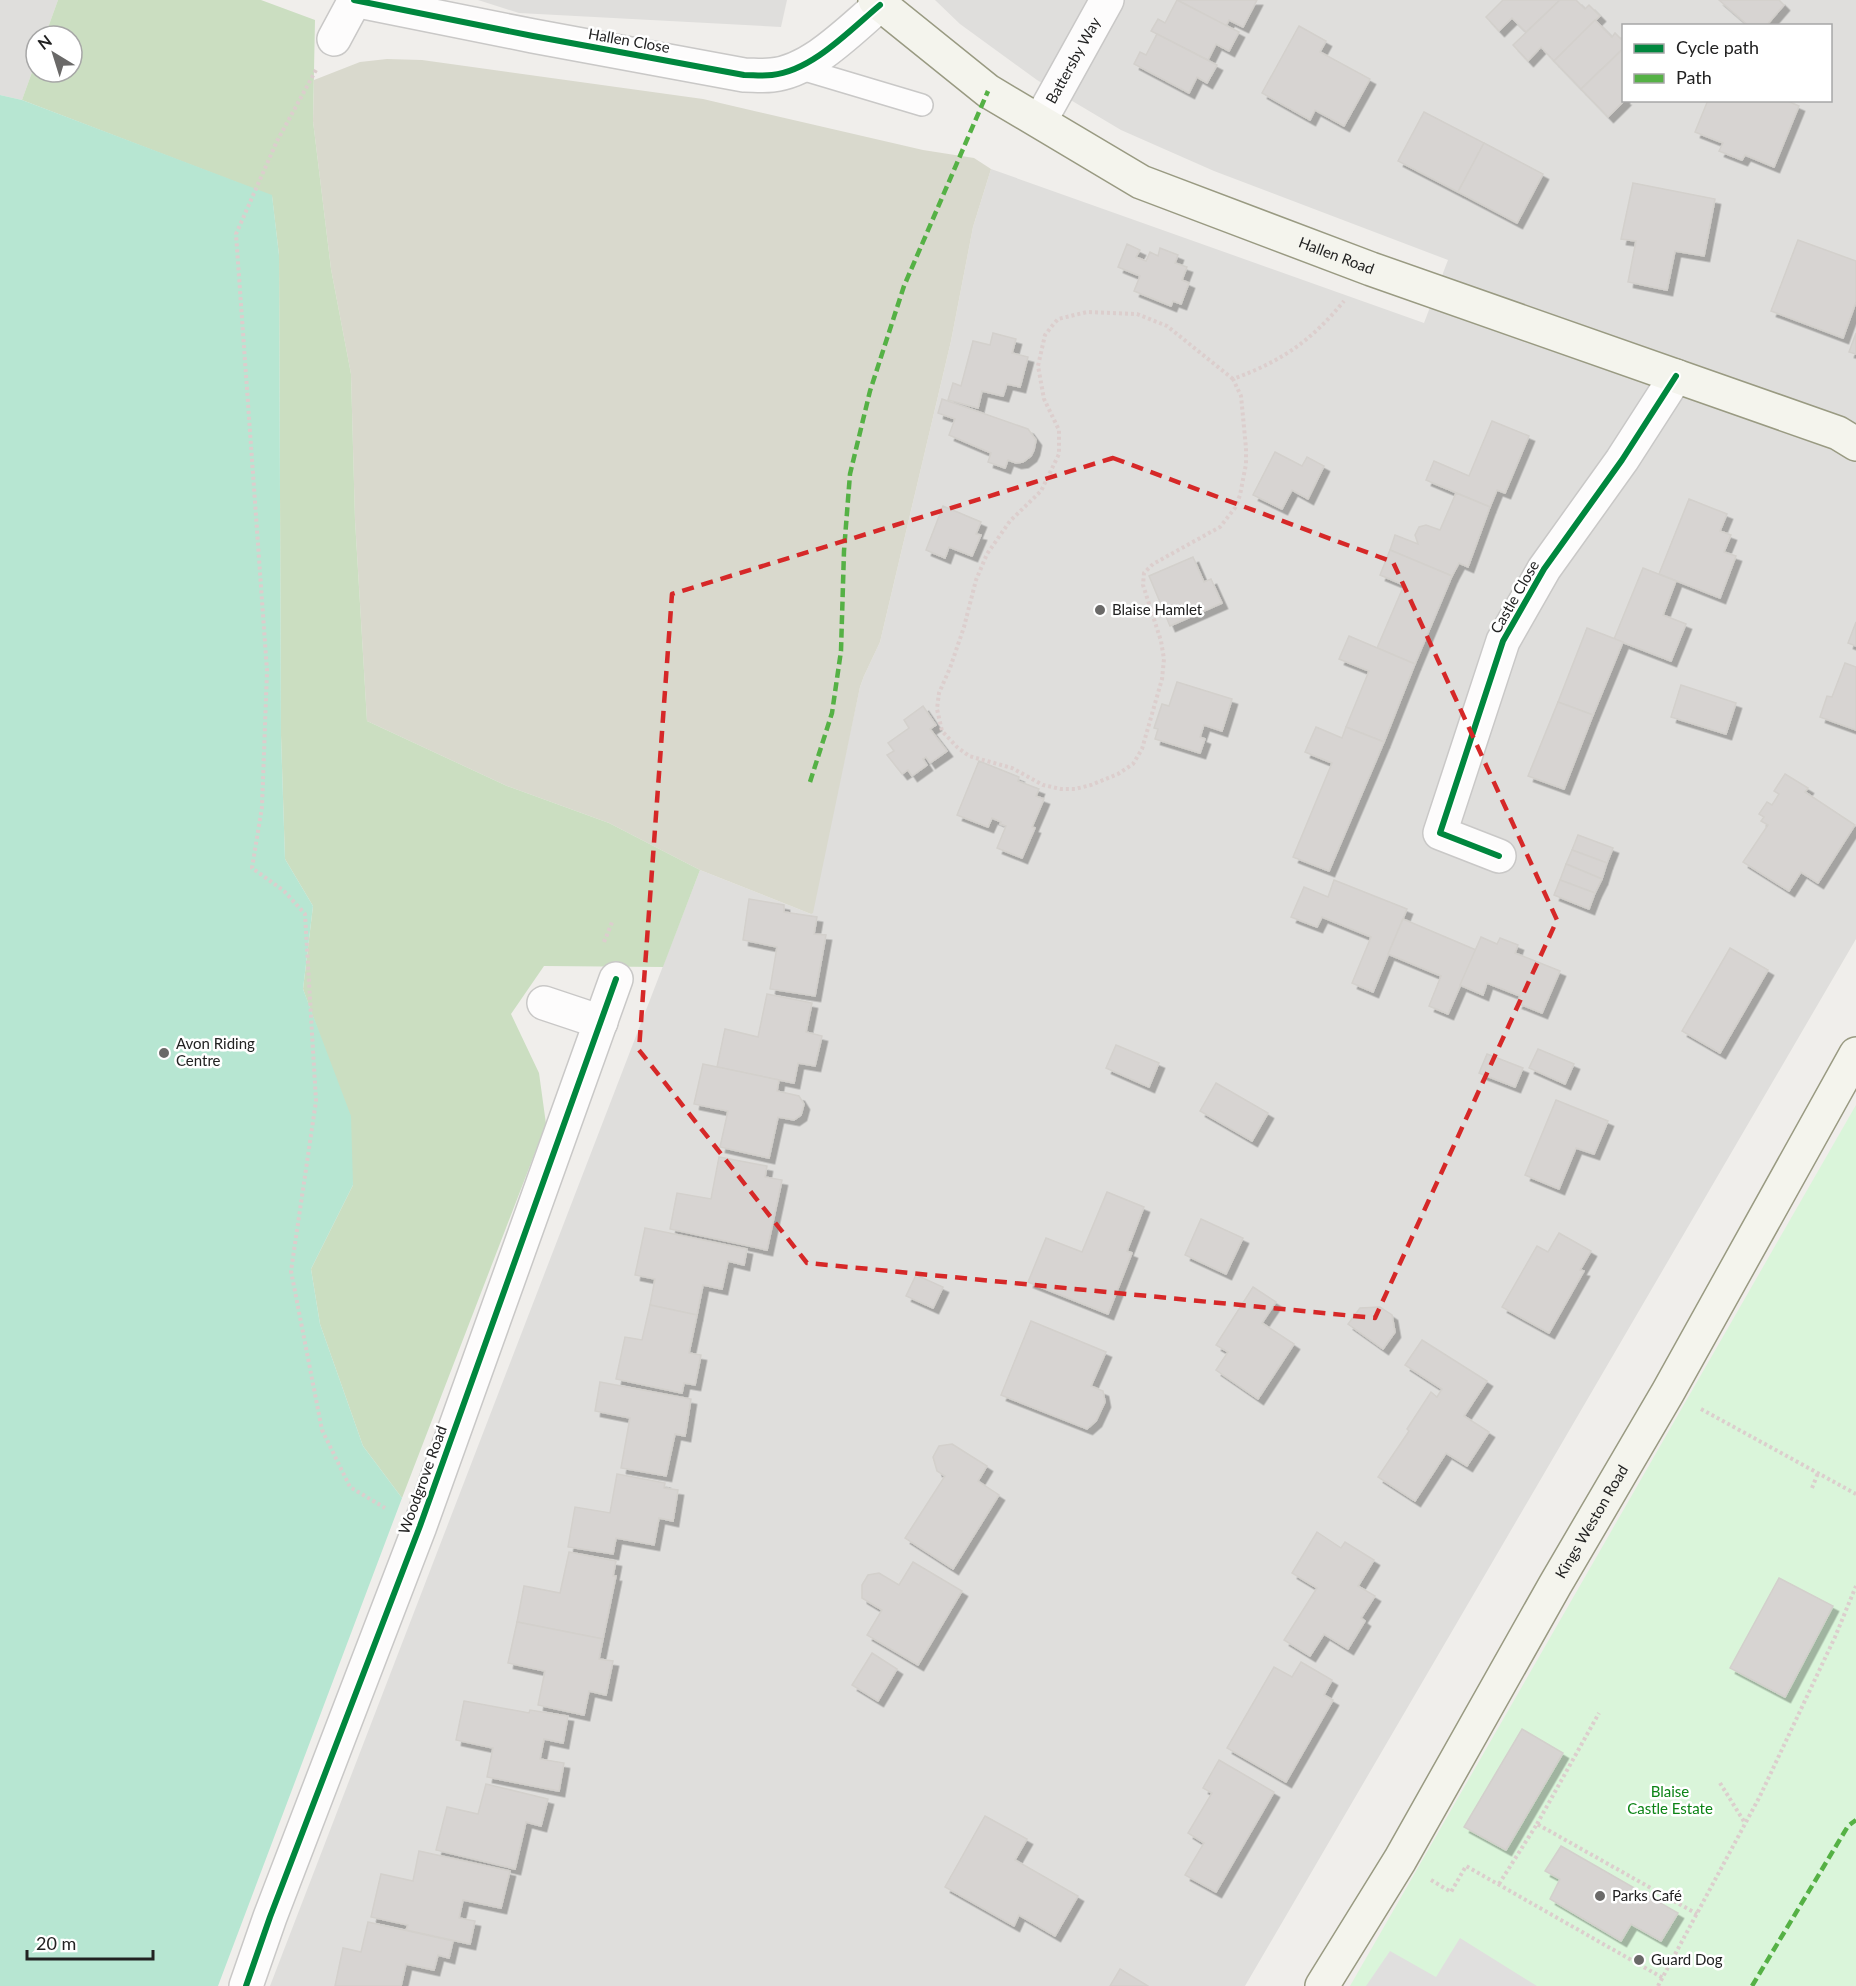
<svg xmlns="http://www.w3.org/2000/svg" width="1856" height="1986" font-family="Lato,sans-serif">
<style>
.residential{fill:#dfdedc;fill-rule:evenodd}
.construction{fill:#d9d9cd}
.forest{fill:#cbdec1}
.park{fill:#daf5da}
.pitch{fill:#b7e6d2}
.parking{fill:#e0dfde}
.building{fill:#d7d4d2;stroke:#d3d0cc;stroke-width:1.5;filter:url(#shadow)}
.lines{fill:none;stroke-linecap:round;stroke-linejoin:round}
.service-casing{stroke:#c9c8c7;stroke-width:24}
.minor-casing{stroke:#c9c8c7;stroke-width:36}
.secondary-casing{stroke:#999a82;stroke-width:36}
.path{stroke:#dccecd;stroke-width:4;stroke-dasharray:3 3;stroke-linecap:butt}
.service{stroke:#fdfcfc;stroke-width:21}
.minor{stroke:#fdfcfc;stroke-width:33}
.secondary{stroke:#f4f4ed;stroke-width:33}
.quiet{stroke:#55b145;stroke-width:4.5;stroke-dasharray:9 4.5;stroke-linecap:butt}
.cycleway-casing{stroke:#fff;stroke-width:10}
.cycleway{stroke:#00873e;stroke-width:6}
.marked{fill:none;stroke:#d62828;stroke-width:4.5;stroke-dasharray:12 8;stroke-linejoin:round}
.poi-dot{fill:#6a6968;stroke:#fff;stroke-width:2}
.labels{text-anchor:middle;stroke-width:5;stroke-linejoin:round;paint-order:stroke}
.street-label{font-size:15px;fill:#222;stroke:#fff}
.poi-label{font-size:15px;fill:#222;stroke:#fff;text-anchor:start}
.park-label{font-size:15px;fill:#0c8416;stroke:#fff}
</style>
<defs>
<filter id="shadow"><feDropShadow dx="5.5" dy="5.5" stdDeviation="0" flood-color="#0004"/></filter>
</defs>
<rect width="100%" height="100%" fill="#f0eeeb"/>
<g class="residential">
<polygon points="0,0 58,0 45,36 36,36 36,61 22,100 0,95"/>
<polygon points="478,0 787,0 781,27 519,13"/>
<path d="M935,0H1856V939L1245,1986H270L700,870L811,914L860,687L864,676L880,642L951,341L973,227L991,169L1424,323L1448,260L1214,171L1121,130L1037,80L960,24ZM1624,26H1830V100H1624Z"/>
</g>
<polygon class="construction" points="387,59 422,60 703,99 923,150 974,158 991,169 973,227 951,341 880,642 864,676 860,687 813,913 811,914 700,870 609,823 507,786 367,721 355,520 351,374 331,269 313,121 314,80 360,62"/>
<polygon class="forest" points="58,0 261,0 315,20 313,121 331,269 351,374 355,520 367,721 507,786 609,823 700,870 663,967 544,966 511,1014 539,1073 546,1124 402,1498 363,1446 320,1324 311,1269 353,1185 327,1055 303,989 313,906 285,859 281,735 279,255 272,196 22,100 36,61 36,72 72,72 72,36 45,36"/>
<polygon class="park" points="1856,1105 1856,1986 1350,1986"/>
<polygon class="pitch" points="0,95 22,100 272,195 279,255 281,735 285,859 313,906 303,989 351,1116 353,1185 311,1269 320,1324 363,1446 402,1498 218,1986 0,1986"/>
<polygon class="parking" points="1460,1938 1537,1986 1366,1986 1390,1951 1436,1977"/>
<g class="building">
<polygon points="1177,0 1257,0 1243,27 1229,20 1226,26"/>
<polygon points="1177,0 1239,32 1229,51 1216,44 1208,60 1151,31 1158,19 1165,23"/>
<polygon points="1503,0 1560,0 1526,32 1512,18 1499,31 1486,17"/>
<polygon points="1560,0 1576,0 1585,9 1589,5 1600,16 1554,61 1541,47 1528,61 1513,45"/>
<polygon points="1719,0 1779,0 1784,5 1766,26 1749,26"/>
<polygon points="1595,20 1612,37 1615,33 1624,42 1624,48 1581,89 1554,61"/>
<polygon points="1299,26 1326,41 1320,52 1370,79 1344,126 1315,110 1310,120 1262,93"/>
<polygon points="1157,34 1217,65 1207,83 1197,77 1189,93 1134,64 1140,52 1146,55"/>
<polygon points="1623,49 1624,100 1625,100 1608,117 1581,89"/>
<polygon points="1708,100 1785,100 1799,106 1774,167 1745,155 1742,160 1719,151 1723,143 1695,132"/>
<polygon points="1424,112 1484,143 1458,192 1398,161"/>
<polygon points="1484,143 1543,174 1517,223 1458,192"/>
<polygon points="1633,183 1715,199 1704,256 1675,251 1667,290 1628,282 1636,241 1621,239"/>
<polygon points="1798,240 1856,261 1856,302 1843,338 1771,311"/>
<polygon points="1127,244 1140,250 1136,257 1146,261 1150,252 1158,256 1160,248 1178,255 1175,263 1187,267 1182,280 1189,283 1181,304 1173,301 1171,306 1134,291 1140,276 1118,267"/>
<polygon points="993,333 1016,339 1012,353 1028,357 1020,387 1007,384 1003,396 982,391 978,408 948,400 953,383 961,386 973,341 990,345"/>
<polygon points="1856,333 1856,354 1849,352"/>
<polygon points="942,399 1028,429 1036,440 1034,450 1031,456 1023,462 1016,463 1008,460 1005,468 988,462 991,453 949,435 955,419 938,413"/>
<polygon points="1492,421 1529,436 1505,493 1497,490 1490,507 1426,480 1434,461 1469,476"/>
<polygon points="1275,452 1302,466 1307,457 1324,466 1308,499 1292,490 1282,509 1253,495"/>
<polygon points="1456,493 1490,507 1468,567 1459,563 1452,576 1390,550 1395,535 1418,544 1415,535 1419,527 1426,525 1440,530"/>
<polygon points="1689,499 1727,514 1720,531 1731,535 1724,552 1736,556 1720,598 1659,574"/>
<polygon points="943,506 981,522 976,534 981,535 972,556 949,547 945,558 926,550"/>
<polygon points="1390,550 1452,576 1415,664 1377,648 1404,585 1380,575"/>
<polygon points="1193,557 1204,582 1211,579 1222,603 1170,626 1149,576"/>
<polygon points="1643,568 1676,581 1663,615 1686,624 1671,661 1614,639"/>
<polygon points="1856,622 1856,646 1848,643"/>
<polygon points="1587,628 1623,642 1593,715 1558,702"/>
<polygon points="1349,636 1415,664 1384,742 1346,727 1369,671 1339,659"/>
<polygon points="1845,663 1856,667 1856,730 1820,717 1827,696 1832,697"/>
<polygon points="1177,682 1232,699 1222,731 1204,725 1200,737 1205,739 1200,753 1155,739 1158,729 1154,728 1162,704 1169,706"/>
<polygon points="1681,685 1736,703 1726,734 1671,717"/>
<polygon points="1558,702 1593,715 1564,789 1528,776"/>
<polygon points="923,706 936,725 930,729 947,751 930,763 926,757 923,759 927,765 912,776 908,770 902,774 887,755 894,751 888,743 909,728 904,720"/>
<polygon points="1316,727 1342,738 1346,727 1384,742 1329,871 1293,857 1332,763 1305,752"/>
<polygon points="979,761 1019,777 1018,781 1039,789 1036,796 1044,799 1032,827 1035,828 1022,858 997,848 1006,826 1000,824 1001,822 992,818 988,827 957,815"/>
<polygon points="1785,774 1808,788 1805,792 1855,825 1818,883 1801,872 1789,891 1743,862 1768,825 1761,821 1764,817 1759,814 1767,802 1772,805 1779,794 1774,791"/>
<polygon points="1578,835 1613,848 1607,863 1572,850"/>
<polygon points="1572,850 1607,863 1602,879 1566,864"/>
<polygon points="1566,864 1602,879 1595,893 1560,880"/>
<polygon points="1334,880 1407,909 1373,992 1352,983 1371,937 1322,917 1317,927 1291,917 1304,887 1328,897"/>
<polygon points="1560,880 1595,893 1589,909 1554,895"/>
<polygon points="749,899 784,905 784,912 817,917 814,934 826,935 815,996 770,989 777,947 743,940"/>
<polygon points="1403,919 1476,950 1448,1014 1429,1006 1441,976 1388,954"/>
<polygon points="1481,937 1497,944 1500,938 1518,945 1515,953 1560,971 1542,1013 1517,1003 1520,996 1487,983 1483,995 1460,985"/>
<polygon points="1730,948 1768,970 1720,1053 1682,1031"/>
<polygon points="767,994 812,1003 806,1032 822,1036 815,1066 798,1063 794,1083 717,1067 725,1029 758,1037"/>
<polygon points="1116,1045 1159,1063 1149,1087 1106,1068"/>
<polygon points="1538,1049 1574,1064 1565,1084 1529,1068"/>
<polygon points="1487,1054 1523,1068 1515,1087 1479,1073"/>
<polygon points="703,1064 779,1080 777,1091 799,1096 804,1104 801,1115 794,1120 778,1117 769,1158 720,1147 728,1111 694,1104"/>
<polygon points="1216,1083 1268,1113 1252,1141 1200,1111"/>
<polygon points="1556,1100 1608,1121 1594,1154 1576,1148 1559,1189 1525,1175"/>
<polygon points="719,1157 767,1166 765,1177 782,1180 767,1250 670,1229 677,1193 711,1199"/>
<polygon points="1107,1192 1144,1207 1127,1251 1132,1253 1108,1314 1028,1282 1046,1238 1082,1252"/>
<polygon points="1201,1219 1243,1238 1226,1274 1185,1255"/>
<polygon points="645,1228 747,1249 744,1265 728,1261 722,1289 703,1285 697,1315 650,1305 655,1279 635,1275"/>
<polygon points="1559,1233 1591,1251 1580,1270 1584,1271 1549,1333 1502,1307 1537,1246 1548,1252"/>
<polygon points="916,1275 943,1287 933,1308 906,1296"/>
<polygon points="1253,1287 1276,1302 1262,1323 1294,1344 1258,1399 1216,1370 1228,1352 1216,1345"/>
<polygon points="650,1305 697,1315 689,1353 701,1355 695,1385 684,1383 682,1393 616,1379 625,1337 642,1340"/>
<polygon points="1380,1307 1392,1315 1395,1332 1383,1349 1348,1324 1360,1308"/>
<polygon points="1031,1321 1106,1352 1091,1386 1103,1391 1105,1402 1096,1421 1087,1429 1001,1395"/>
<polygon points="1422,1340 1487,1381 1464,1416 1489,1432 1467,1466 1446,1453 1415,1501 1378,1477 1409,1431 1407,1429 1431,1392 1437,1397 1442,1389 1405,1365"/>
<polygon points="600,1382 691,1399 685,1436 675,1434 666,1476 621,1468 630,1418 595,1411"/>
<polygon points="952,1444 987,1466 978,1481 999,1495 953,1569 905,1538 945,1476 937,1471 933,1457 939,1446"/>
<polygon points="617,1474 665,1483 664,1488 678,1490 673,1521 659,1518 654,1545 616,1538 613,1554 568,1547 575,1507 610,1513"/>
<polygon points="1317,1532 1341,1548 1345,1542 1374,1560 1358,1586 1375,1596 1361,1618 1365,1621 1348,1649 1324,1634 1310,1656 1284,1640 1317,1588 1292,1573"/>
<polygon points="569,1552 616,1561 613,1576 616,1576 603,1639 517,1622 524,1586 560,1593"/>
<polygon points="913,1562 962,1591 918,1665 867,1635 882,1610 862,1598 862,1585 868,1575 879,1573 899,1585"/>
<polygon points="1779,1578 1833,1606 1785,1697 1730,1668"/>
<polygon points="517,1622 603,1639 599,1659 613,1661 606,1695 589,1691 584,1715 538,1705 545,1671 508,1663"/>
<polygon points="872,1653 897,1669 878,1701 852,1685"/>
<polygon points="1301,1662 1332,1680 1324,1695 1333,1700 1286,1782 1227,1748 1274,1667 1292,1677"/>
<polygon points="464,1701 529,1713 530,1710 568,1716 563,1743 544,1739 540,1759 564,1763 559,1791 487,1777 493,1748 456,1740"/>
<polygon points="1522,1729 1563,1753 1506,1850 1464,1827"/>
<polygon points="1219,1760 1274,1792 1216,1892 1185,1875 1204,1843 1188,1833 1212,1793 1203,1788"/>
<polygon points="486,1784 548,1799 541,1826 526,1822 515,1869 436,1850 447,1807 478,1814"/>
<polygon points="985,1816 1027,1839 1015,1860 1078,1896 1055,1936 1019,1915 1014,1926 945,1887"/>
<polygon points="1561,1846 1678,1913 1661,1941 1631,1924 1621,1941 1550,1899 1560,1879 1545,1871"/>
<polygon points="419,1851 510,1871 501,1908 463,1900 459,1918 475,1921 470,1944 406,1930 408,1925 371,1917 381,1874 413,1881"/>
<polygon points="368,1922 453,1941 449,1958 438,1955 434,1970 406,1964 401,1986 335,1986 343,1948 361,1952"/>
<polygon points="1120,1969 1148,1986 1110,1986"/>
</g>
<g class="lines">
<defs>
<polyline id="service" points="798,68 922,105"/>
<g id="minor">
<path d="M354,0L533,36L744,75C753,75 763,76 772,75C812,71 850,30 880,5"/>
<polyline points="334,39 355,0"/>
<path id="s1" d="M1040,121L1107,0"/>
<polyline points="1499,856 1440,833 1503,641 1544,569 1622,460 1676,376"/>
<polyline points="544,1003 601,1022"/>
<polyline points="246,1986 270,1917 420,1526 616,979"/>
</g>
<g id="secondary">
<path id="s2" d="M875,0L988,91L1141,182L1371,269L1838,433L1856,444"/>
<path id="s3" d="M1322,1986L1400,1860L1555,1585L1668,1392L1856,1054"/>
</g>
</defs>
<use href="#service" class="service-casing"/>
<use href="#minor" class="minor-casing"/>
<use href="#secondary" class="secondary-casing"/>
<g class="path">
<polyline points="316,70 277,141 236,234 267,671 262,807 252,868 284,891 305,914 316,1101 291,1271 322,1430 350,1487 385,1508"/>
<path d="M1233,379L1167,326L1137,314L1087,312L1058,319L1052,326L1045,335L1038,366L1044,399L1059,430V454L1041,491L1010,521L987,554L976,580L964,627L950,668L939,693L937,709L942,731L957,747L969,756L1012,768L1043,785L1061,789H1075L1091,785L1118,774L1133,764L1142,749L1162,679L1164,659L1161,641L1143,585L1144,573L1153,564L1220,527L1235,508L1240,495L1246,464V448L1241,396L1233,379C1282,361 1311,341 1344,301"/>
<polyline points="604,942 613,920"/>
<polyline points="1701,1409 1856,1494"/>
<polyline points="1812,1488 1818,1473"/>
<polyline points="1720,1783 1745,1823"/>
<polyline points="1537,1824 1599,1713"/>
<polyline points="1431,1880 1451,1892 1466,1866 1663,1978"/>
<polyline points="1499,1884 1537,1824 1697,1914"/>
<polyline points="1658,1986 1760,1796 1835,1637 1856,1586"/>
</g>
<use href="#service" class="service"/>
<use href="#minor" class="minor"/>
<use href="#secondary" class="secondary"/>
<g class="quiet">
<polyline points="810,782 832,713 841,651 844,551 850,474 870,391 904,286 988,91"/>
<polyline points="1752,1986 1848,1826 1856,1820"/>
</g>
<defs>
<g id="cycleway">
<path d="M354,0L533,36L744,75C753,75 763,76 772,75C812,71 850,30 880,5"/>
<polyline points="1499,856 1440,833 1503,641 1544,569 1622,460 1676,376"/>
<polyline points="246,1986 270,1917 420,1526 616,979"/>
</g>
</defs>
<use href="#cycleway" class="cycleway-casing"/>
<use href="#cycleway" class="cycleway"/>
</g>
<path class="marked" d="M1113,458L1393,562L1557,920L1375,1318L807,1263L639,1050L672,594Z"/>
<g class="poi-dot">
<circle cx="1100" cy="610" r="6"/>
<circle cx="164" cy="1053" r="6"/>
<circle cx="1600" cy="1896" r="6"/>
<circle cx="1639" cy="1960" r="6"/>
</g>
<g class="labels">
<g class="street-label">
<text transform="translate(629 41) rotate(10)" y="5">Hallen Close</text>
<text dy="5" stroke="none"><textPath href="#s1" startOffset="69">Battersby Way</textPath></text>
<text dy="5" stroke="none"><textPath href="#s2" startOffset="532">Hallen Road</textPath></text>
<text transform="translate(1515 597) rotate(-60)" y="5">Castle Close</text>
<text transform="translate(423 1480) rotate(-70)" y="5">Woodgrove Road</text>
<text dy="5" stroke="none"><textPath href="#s3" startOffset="537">Kings Weston Road</textPath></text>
</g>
<g class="poi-label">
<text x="1112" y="615">Blaise Hamlet</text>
<text x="176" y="1049">Avon Riding<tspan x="176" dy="17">Centre</tspan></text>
<text x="1612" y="1901">Parks Café</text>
<text x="1651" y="1965">Guard Dog</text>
</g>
<g class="park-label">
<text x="1670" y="1797">Blaise<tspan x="1670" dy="17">Castle Estate</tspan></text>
</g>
</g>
<rect x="1622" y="24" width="210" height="78" fill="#ffffff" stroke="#a7a7a7" stroke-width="1.5"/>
<rect x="1634" y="44" width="30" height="9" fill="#00873e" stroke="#a7a7a7" stroke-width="1.5"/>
<text x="1676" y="54" font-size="18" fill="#222222">Cycle path</text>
<rect x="1634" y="74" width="30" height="9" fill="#55b145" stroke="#a7a7a7" stroke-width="1.5"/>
<text x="1676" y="84" font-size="18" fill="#222222">Path</text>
<g transform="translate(54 54) rotate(322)"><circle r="28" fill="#ffffff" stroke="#a7a7a7" stroke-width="1.5"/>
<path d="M0-4.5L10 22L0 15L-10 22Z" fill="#6a6968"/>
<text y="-9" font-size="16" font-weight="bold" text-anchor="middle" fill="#222222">N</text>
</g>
<path d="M27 1950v9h126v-9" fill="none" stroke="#222222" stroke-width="3"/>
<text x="36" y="1950" font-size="18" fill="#222222" stroke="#ffffff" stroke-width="4.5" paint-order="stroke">20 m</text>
</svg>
